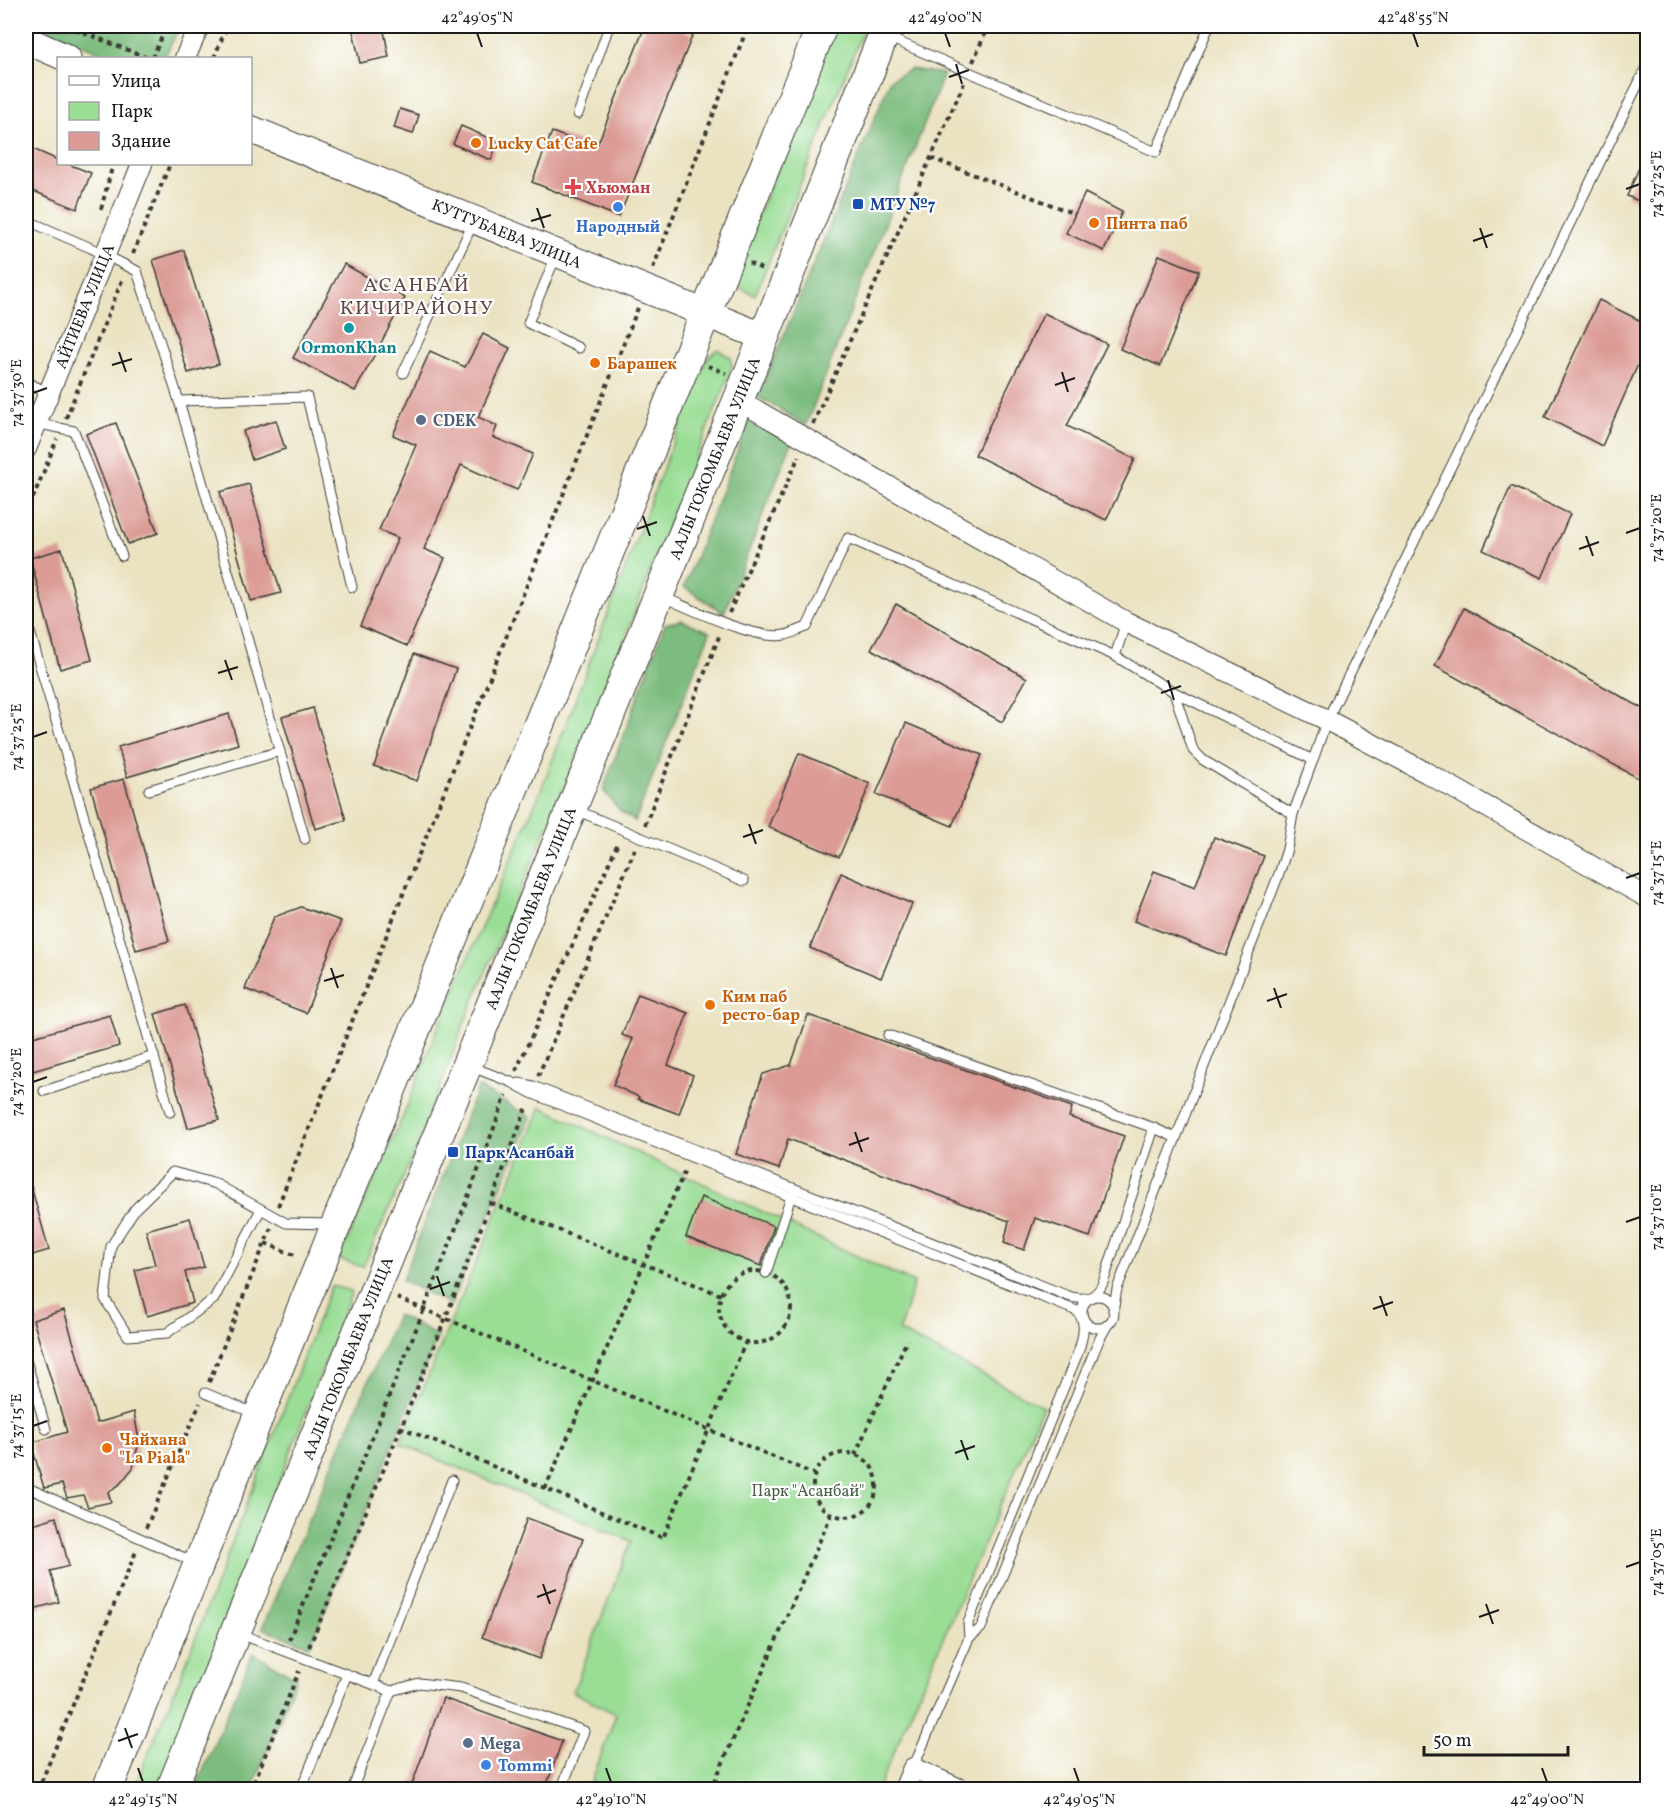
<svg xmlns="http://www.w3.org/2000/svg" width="1673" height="1815" font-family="Vollkorn,serif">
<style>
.green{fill:#9add95;stroke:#5b7c58;stroke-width:1.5}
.forest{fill:#7bbc7e;stroke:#4c6c4d;stroke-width:1.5}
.building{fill:#dc9b95}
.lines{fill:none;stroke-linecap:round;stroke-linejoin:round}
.service-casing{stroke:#3b3a35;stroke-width:11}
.minor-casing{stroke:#3b3a35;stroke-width:22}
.secondary-casing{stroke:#3b3a35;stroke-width:29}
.primary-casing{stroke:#3b3a35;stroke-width:32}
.path{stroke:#3b3a35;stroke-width:4;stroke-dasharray:4.5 4.5;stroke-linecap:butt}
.service{stroke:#fff;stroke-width:9}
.minor{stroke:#fff;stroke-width:20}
.secondary{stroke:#fff;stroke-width:27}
.primary{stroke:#fff;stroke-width:30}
.ticks{fill:none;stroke:#1c1c1c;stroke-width:2}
.food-dot{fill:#e8710a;stroke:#fff;stroke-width:2}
.health-dot{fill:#e0444e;stroke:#fff;stroke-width:2}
.transit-dot{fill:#1a4fb4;stroke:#fff;stroke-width:2}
.shop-dot{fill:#3f7fe0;stroke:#fff;stroke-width:2}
.culture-dot{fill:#0f9aa8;stroke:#fff;stroke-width:2}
.service-dot{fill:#5c6f8a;stroke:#fff;stroke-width:2}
.labels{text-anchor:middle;stroke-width:4.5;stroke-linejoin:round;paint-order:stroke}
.food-label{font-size:16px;font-weight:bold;fill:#c56008;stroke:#fff;text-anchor:start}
.health-label{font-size:16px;font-weight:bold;fill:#be3a42;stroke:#fff;text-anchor:start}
.transit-label{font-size:16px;font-weight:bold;fill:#164399;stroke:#fff;text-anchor:start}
.shop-label{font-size:16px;font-weight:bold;fill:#366cbe;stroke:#fff}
.street-label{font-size:16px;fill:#1c1c1c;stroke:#fff}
.culture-label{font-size:16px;font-weight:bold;fill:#0d838f;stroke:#fff}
.service-label{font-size:16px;font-weight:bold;fill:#4e5e75;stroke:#fff;text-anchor:start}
.park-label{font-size:16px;fill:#486046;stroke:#fff}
.quarter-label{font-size:20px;letter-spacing:1.5px;fill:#5f4846;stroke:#fff}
.neatline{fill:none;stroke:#1c1c1c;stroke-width:2}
.ticks-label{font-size:15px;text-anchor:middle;fill:#1c1c1c}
</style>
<rect width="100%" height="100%" fill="#fff"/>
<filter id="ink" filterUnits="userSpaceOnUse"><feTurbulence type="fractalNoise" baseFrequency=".0167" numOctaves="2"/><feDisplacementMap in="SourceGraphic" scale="12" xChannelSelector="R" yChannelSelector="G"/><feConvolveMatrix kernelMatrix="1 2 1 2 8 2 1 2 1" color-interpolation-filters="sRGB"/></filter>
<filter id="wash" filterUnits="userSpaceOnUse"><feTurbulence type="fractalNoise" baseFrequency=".008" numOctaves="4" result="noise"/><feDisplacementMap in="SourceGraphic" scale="24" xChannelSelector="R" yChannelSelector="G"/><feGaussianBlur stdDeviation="1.35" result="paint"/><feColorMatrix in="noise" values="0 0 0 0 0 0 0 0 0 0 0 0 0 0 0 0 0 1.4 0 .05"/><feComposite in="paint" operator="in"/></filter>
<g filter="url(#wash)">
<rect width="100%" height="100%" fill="#eae2c1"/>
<g class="green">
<polygon points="836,26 865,26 755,295 730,283"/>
<polygon points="717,349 731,358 732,368 654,561 609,681 465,1021 425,1128 363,1267 339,1259 404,1114 441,1020 541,790 674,440 707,359"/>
<polygon points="541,1107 914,1283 899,1331 1043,1406 878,1789 589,1789 616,1714 573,1692 631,1541 400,1443"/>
<polygon points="331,1286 352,1291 162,1789 133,1790 180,1678"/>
</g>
<g class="forest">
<polygon points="37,26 180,26 164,58 114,58"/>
<polygon points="911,69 944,74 806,425 758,397 891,79"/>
<polygon points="751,416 793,439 724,613 684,587"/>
<polygon points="681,620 710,632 635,821 620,811 603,790 665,624"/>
<polygon points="478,1087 531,1117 451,1305 402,1280"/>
<polygon points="397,1315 438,1336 310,1646 262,1628"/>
<polygon points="253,1653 296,1678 252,1789 195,1789"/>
</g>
<g id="blocks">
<g class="building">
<polygon points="352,26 383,26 389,57 360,63"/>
<polygon points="645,26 673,26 693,34 619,217 532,182 552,132 596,148"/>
<polygon points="400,109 419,115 413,134 394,128"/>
<polygon points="461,126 498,142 491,160 453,144"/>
<polygon points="26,146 58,160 58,164 68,164 91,173 77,209 26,188"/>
<polygon points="1647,149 1647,188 1641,202 1627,196"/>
<polygon points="1085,193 1122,212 1104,251 1066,233"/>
<polygon points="184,250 219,364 188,373 153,260"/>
<polygon points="1159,255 1199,271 1160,366 1120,349"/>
<polygon points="344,264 405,298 355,391 293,358"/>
<polygon points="1599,300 1647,324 1647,344 1602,446 1545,417"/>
<polygon points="1044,313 1107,344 1067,426 1135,459 1106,520 975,455"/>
<polygon points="483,334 510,348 478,417 497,426 493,437 533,454 517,490 461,465 424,549 445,558 407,646 360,626 398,538 379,530 416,445 393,435 430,351 465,367"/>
<polygon points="276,420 285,449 252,460 243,431"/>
<polygon points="116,423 158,533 128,544 86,434"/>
<polygon points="249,484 281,593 251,601 220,492"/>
<polygon points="1511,486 1570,514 1542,578 1483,550"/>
<polygon points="62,549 92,660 60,669 30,558"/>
<polygon points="896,604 1027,678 1002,722 871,649"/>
<polygon points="1464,608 1647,711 1647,783 1435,666"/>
<polygon points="414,654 456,669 417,781 374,766"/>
<polygon points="313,708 346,820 315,829 282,717"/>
<polygon points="229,714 238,744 127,777 118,747"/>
<polygon points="906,723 982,755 952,826 876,794"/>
<polygon points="799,753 870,784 839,857 768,827"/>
<polygon points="124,779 169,941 136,950 91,788"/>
<polygon points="1214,837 1264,856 1226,956 1134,921 1154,871 1195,887"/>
<polygon points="841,873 912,904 881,978 810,948"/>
<polygon points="301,907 341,921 306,1013 245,989 274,917"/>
<polygon points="638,994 688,1013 668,1065 693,1075 679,1114 638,1099 639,1097 613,1085 633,1039 622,1035"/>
<polygon points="185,1005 219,1120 188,1128 155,1014"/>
<polygon points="110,1015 119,1046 26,1073 26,1039"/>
<polygon points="808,1015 1072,1107 1069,1117 1124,1136 1090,1237 1035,1218 1024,1250 1004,1243 1009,1221 788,1139 779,1169 736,1154 763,1074 791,1065"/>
<polygon points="30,1183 49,1250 26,1257 26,1184"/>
<polygon points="701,1197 774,1226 761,1266 686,1237"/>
<polygon points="190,1218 204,1267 185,1272 193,1303 147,1316 135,1270 155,1265 146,1230"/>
<polygon points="64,1310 97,1423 134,1412 139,1441 133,1468 119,1485 108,1492 111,1502 88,1507 83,1495 67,1498 62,1484 44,1488 31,1443 67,1432 33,1320"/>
<polygon points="56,1517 69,1566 50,1571 59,1602 26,1611 26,1526"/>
<polygon points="527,1518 583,1539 539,1659 482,1637"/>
<polygon points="443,1698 562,1741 545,1790 410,1790"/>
</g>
</g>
</g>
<g filter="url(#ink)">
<use href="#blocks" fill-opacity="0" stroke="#3b3a35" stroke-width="1.5"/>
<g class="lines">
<defs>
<g id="service">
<polyline points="887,37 1156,152 1209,26"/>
<polyline points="578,114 609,26"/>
<polyline points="26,220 91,248 137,271 179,401 305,839"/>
<polyline points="556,256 528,323 579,348"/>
<polyline points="403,373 473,223"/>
<polyline points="26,382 50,393"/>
<polyline points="179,401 307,397 352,587"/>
<polyline points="35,423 74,431 122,556"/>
<path d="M663,597C692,609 755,641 785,635C792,634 800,629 807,627L848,538L1115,656"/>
<polyline points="26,618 170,1112"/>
<polyline points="1126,622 1115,656 1174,692 1313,760 1327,720 1648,64"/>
<polyline points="1174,692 1193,750 1203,760 1293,814"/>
<polyline points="149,790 280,751"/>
<polyline points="576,810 744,881"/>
<polyline points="888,1035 1154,1128 1176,1138 1117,1289 1113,1311"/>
<path d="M472,1067L511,1082L531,1093L1077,1311C1087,1323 1083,1336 1079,1350L968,1623L969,1638"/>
<path d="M519,1083L533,1086L1071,1297C1087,1300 1096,1298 1103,1283L1154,1128"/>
<polyline points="44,1091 154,1056"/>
<polyline points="1176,1138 1279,874 1287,849 1293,814 1313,760"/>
<polyline points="261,1209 214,1299 167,1333 128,1336 105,1299 111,1246 135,1209 173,1172 216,1184 286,1223 330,1224"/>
<polyline points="766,1273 791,1196"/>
<circle cx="1098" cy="1312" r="16"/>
<polyline points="26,1360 46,1429"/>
<polyline points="205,1393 256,1414"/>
<polyline points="26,1487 196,1563"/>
<polyline points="240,1634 391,1691 419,1683 461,1688 584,1731 561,1790"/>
<polyline points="373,1684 452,1480"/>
<polyline points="913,1768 969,1638 981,1628 1099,1340 1108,1324"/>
<polyline points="301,1790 347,1674"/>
<polyline points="352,1790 391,1691"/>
</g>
<g id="minor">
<polyline points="185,58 199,26"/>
<polyline points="738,400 1126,622 1327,720 1427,773 1648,898"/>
<polyline points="26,449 142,164"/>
<polyline points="904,1790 913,1768 962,1790"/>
</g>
<g id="secondary">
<polyline points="26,40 67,58"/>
<polyline points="250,129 764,337"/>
</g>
<g id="primary">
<polyline points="107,1790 822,26"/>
<polyline points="171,1790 764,337 887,26"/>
</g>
</defs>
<use href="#service" class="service-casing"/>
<use href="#minor" class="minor-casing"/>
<use href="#secondary" class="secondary-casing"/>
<use href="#primary" class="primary-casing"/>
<g class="path">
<polyline points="67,26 148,58"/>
<polyline points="152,58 167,26"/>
<polyline points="214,58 227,26"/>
<polyline points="973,62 988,26"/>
<polyline points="931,158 1075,214"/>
<polyline points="101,209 113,164"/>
<polyline points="133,254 170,164"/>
<polyline points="749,263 764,270"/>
<polyline points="653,268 748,26"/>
<polyline points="708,366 726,373"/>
<polyline points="66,418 123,278"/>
<polyline points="813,424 964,83"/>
<polyline points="26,515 57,439"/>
<polyline points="729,613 799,456"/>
<polyline points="645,825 720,634"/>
<polyline points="516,1071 618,843"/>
<polyline points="538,1076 635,849"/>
<polyline points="491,1203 721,1295"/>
<polyline points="278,1206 638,308"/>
<polyline points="265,1243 297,1256"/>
<circle cx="755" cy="1307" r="36"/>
<polyline points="397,1298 814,1474"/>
<polyline points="209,1382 271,1228"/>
<polyline points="400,1427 663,1538 746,1341"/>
<circle cx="845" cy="1485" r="32"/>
<polyline points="855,1455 907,1340"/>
<polyline points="545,1489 686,1168"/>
<polyline points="146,1528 200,1403"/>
<path d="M289,1640C363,1459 439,1279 506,1095"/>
<path d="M309,1647C385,1468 460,1288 527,1106"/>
<polyline points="38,1790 137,1549"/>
<polyline points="251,1790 299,1671"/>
<polyline points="711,1790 831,1515"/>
</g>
<use href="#service" class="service"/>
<use href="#minor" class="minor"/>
<use href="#secondary" class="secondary"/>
<use href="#primary" class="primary"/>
</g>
</g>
<path class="ticks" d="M477,33L482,47M945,33L950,47M1413,33L1418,47M956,64L962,84M949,77L969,70M1626,189L1640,184M537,208L544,228M531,221L551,215M1480,228L1487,248M1473,241L1493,234M119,352L126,372M112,365L132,359M1062,372L1068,392M1055,385L1075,378M33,393L47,388M643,516L650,536M637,529L657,522M1626,533L1640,528M1586,536L1593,556M1579,549L1599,542M225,660L232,680M218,673L238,667M1168,680L1174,700M1161,693L1181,686M33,737L47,732M749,824L756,844M743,837L763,830M1626,878L1640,873M331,968L338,988M324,981L344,975M1274,988L1281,1008M1267,1001L1287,994M33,1082L47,1077M855,1132L862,1152M849,1145L869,1138M1626,1222L1640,1217M437,1276L444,1296M430,1289L450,1282M1380,1296L1387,1316M1373,1309L1393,1302M33,1426L47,1421M961,1440L968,1460M955,1453L975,1446M1626,1567L1640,1562M543,1584L550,1604M537,1597L556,1590M1486,1604L1493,1624M1479,1617L1499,1610M125,1728L132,1748M118,1741L138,1734M138,1768L143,1782M606,1768L611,1782M1074,1768L1079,1782M1542,1768L1547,1782"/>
<g class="food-dot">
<circle cx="476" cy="143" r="6"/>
<circle cx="1094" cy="223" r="6"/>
<circle cx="595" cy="363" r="6"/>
<circle cx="710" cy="1005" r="6"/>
<circle cx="107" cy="1448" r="6"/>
</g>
<path class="health-dot" d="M570 178h6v6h6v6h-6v6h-6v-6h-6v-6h6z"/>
<g class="transit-dot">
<rect x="852" y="198" width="12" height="12" rx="3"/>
<rect x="447" y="1146" width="12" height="12" rx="3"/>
</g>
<g class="shop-dot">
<circle cx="618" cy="207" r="6"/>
<circle cx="486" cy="1765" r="6"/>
</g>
<circle class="culture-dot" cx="349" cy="328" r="6"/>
<g class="service-dot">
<circle cx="421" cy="420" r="6"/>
<circle cx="468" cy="1743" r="6"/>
</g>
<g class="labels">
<g class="food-label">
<text x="488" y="149">Lucky Cat Cafe</text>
<text x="1106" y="229">Пинта паб</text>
<text x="607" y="369">Барашек</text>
<text x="722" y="1002">Ким паб<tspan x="722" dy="18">ресто-бар</tspan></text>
<text x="119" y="1445">Чайхана<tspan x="119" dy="18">"La Piala"</tspan></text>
</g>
<g class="health-label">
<text x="586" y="193">Хьюман</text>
</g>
<g class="transit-label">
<text x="870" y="210">МТУ №7</text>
<text x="465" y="1158">Парк Асанбай</text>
</g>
<g class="shop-label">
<text x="618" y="232">Народный</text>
<text x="498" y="1771" text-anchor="start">Tommi</text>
</g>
<g class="street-label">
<text transform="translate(507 233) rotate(22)" y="6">КУТТУБАЕВА УЛИЦА</text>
<text transform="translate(84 306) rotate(-68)" y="6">АЙТИЕВА УЛИЦА</text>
<text transform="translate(714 458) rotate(-68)" y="6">ААЛЫ ТОКОМБАЕВА УЛИЦА</text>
<text transform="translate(530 908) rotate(-68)" y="6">ААЛЫ ТОКОМБАЕВА УЛИЦА</text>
<text transform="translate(347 1358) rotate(-68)" y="6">ААЛЫ ТОКОМБАЕВА УЛИЦА</text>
</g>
<g class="culture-label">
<text x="349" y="353">OrmonKhan</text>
</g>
<g class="service-label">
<text x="433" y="426">CDEK</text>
<text x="480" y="1749">Mega</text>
</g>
<g class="park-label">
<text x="808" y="1496">Парк "Асанбай"</text>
</g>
<g class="quarter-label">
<text x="417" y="291">АСАНБАЙ<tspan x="417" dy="23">КИЧИРАЙОНУ</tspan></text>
</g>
</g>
<rect width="1673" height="1815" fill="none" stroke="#fff" stroke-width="66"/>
<rect x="57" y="57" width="195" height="108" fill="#ffffff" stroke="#a4a4a4" stroke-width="1.5"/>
<rect x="69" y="76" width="30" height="9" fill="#ffffff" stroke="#a4a4a4" stroke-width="1.5"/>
<text x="111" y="87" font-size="18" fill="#1c1c1c">Улица</text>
<rect x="69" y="102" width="30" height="18" fill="#9add95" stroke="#a4a4a4" stroke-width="1.5"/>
<text x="111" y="117" font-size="18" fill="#1c1c1c">Парк</text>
<rect x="69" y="132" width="30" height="18" fill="#dc9b95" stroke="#a4a4a4" stroke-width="1.5"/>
<text x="111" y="147" font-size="18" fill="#1c1c1c">Здание</text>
<path d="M1424 1746v9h144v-9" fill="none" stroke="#1c1c1c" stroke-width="3"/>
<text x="1433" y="1746" font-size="18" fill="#1c1c1c" stroke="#ffffff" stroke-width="4.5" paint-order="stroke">50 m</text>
<rect x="33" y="33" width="1607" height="1749" class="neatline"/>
<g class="ticks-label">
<text x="477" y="22">42°49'05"N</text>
<text x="945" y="22">42°49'00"N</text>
<text x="1413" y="22">42°48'55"N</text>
<text transform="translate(1656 184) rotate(-90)" y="5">74°37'25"E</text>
<text transform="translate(16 393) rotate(-90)" y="5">74°37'30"E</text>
<text transform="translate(1656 528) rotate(-90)" y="5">74°37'20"E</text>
<text transform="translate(16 737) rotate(-90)" y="5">74°37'25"E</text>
<text transform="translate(1656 873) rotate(-90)" y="5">74°37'15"E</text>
<text transform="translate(16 1082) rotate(-90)" y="5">74°37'20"E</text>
<text transform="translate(1656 1217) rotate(-90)" y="5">74°37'10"E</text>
<text transform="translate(16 1426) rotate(-90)" y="5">74°37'15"E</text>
<text transform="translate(1656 1562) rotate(-90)" y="5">74°37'05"E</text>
<text x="143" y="1804">42°49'15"N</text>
<text x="611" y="1804">42°49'10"N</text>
<text x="1079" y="1804">42°49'05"N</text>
<text x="1547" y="1804">42°49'00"N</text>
</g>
</svg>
